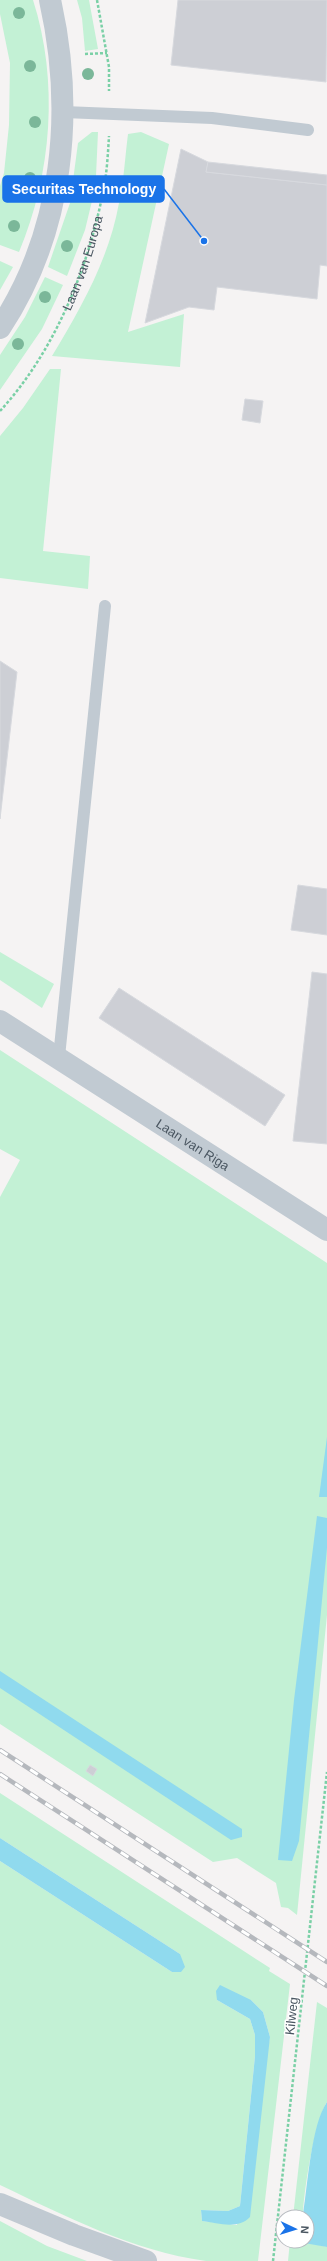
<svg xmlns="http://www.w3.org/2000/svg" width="327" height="2261" font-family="Arial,sans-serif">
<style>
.green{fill:#c3f1d5;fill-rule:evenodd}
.water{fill:#90daee}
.building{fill:#cdcfd5;stroke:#d7d9de}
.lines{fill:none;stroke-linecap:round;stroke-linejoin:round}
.path{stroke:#7ad0a6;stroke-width:2.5;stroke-dasharray:3 2;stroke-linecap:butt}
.service{stroke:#c1cad2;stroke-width:12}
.minor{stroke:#c1cad2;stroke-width:22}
.tertiary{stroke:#c1cad2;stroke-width:22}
.rail-casing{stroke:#b5b8bd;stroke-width:4.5}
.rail{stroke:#fff;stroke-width:3;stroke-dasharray:9;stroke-linecap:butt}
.tree{fill:#7bb799}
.labels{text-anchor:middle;stroke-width:3;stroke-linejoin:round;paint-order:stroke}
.street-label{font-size:13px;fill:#4a5661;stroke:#fff}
.leader{fill:none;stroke:#1a73e8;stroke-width:1.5}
.callout-dot{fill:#1a73e8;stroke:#fff;stroke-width:1.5}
.callout{fill:#1a73e8;stroke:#1a73e8;stroke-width:1.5}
.callout-label{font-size:14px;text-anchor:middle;font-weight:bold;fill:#fff}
</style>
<rect width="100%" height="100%" fill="#f5f3f3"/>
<g class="green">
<path d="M0,0H33C59,81 52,174 19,252L0,245V186L4,173L9,125L10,63L0,14Z"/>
<polygon points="77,0 89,0 98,49 85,51 82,18"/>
<polygon points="92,132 98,132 96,176 92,201 85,230 67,276 48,267 70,203 78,143"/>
<path d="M141,132L169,144L128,332L184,314L180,367L52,356C81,308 109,259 119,203C124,180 125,157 128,134Z"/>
<polygon points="0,261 13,267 0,290"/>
<polygon points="45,277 63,285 42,329 0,390 0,355 25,317"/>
<polygon points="50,369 61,369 43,551 90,556 88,589 0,578 0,436 23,408"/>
<polygon points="0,952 54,984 42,1008 0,980"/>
<polygon points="0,1050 327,1263 327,1615 297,1915 288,1908 281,1907 276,1883 237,1858 213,1862 0,1724 0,1197 20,1160 0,1149"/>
<path d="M0,1793L270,1968L269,1971L290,1984L258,2261C241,2261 222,2261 206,2261C133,2251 65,2216 0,2185V1861L172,1972L180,1954L0,1838ZM217,2000H251L263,2012L270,2037L237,2225L202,2221L201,2210L228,2211L240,2206L255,2056V2035L250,2019Z"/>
<path d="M317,2002L327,2008V2102C315,2119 303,2195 303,2217H293Z"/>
<polygon points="0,2221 47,2246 87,2261 0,2261"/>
<polygon points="290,2241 304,2241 327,2247 327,2261 288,2261"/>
</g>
<g class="water">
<polygon points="327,1437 327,1497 319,1497"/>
<polygon points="317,1516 327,1518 327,1548 299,1841 292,1861 278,1860 294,1700"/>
<polygon points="0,1671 242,1829 242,1837 231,1840 0,1688"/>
<polygon points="0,1838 180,1954 185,1967 181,1972 172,1972 0,1861"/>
<path d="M220,1985L251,2000L263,2012L270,2037L250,2217C238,2230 218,2223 202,2221L201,2210L228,2211L240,2206L255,2056V2035L250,2019L217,2000L216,1991Z"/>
<path d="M327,2102V2247L304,2243L307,2241V2217H303V2214C308,2184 311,2125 327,2102Z"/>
</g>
<g class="building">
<polygon points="178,0 327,0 326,82 171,65"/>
<polygon points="181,149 208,162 206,172 327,185 327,266 320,265 317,299 217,287 214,310 189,307 145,323"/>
<polygon points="208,162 327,175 327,185 206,172"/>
<polygon points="245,399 263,401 260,423 242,420"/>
<polygon points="0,661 17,672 0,819"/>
<polygon points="298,885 327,889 327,935 291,930"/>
<polygon points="312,972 327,974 327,1144 293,1141"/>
<polygon points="119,988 285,1095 265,1126 99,1018"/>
<polygon points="90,1765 97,1769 93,1776 86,1771"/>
</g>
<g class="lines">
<g class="path">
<polyline points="97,0 109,67 109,91"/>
<polyline points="85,54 107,53"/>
<path id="s1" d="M0,411C55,351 89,267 104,187C107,171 108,153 109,136"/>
<polyline points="273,2261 327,1772"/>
</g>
<g class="service">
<polyline points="64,112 212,118 308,130"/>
<polyline points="59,1057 105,606"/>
</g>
<path class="minor" id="s2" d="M0,1021L327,1230"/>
<g class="tertiary">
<path d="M0,328C64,231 75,111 50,0"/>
<polyline points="0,2204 74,2235 146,2261"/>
</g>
<defs>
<g id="rail">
<polyline points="0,1750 327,1962"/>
<polyline points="0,1774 327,1986"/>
</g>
</defs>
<use href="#rail" class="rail-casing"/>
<use href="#rail" class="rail"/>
</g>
<g class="tree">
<circle cx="19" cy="13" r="6"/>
<circle cx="30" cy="66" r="6"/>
<circle cx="88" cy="74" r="6"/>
<circle cx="35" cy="122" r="6"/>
<circle cx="30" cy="178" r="6"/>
<circle cx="14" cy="226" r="6"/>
<circle cx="67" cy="246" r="6"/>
<circle cx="45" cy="297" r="6"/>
<circle cx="18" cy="344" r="6"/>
</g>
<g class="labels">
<g class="street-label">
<text dy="5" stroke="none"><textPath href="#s1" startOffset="171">Laan van Europa</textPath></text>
<text dy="5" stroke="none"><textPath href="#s2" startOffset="229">Laan van Riga</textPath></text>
<text transform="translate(291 2016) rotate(-84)" y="5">Kilweg</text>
</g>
</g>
<path class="leader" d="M204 241L164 189"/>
<circle class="callout-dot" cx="204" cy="241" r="4"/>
<rect class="callout" x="3" y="176" width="161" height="26" rx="4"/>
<g class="callout-label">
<text x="84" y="194">Securitas Technology</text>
</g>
<g transform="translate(295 2229) rotate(94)"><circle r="19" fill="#ffffff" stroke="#b7bbc0"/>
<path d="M0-3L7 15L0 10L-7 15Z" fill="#1a73e8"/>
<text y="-6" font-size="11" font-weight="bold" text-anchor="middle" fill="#4a5661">N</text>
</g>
</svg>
